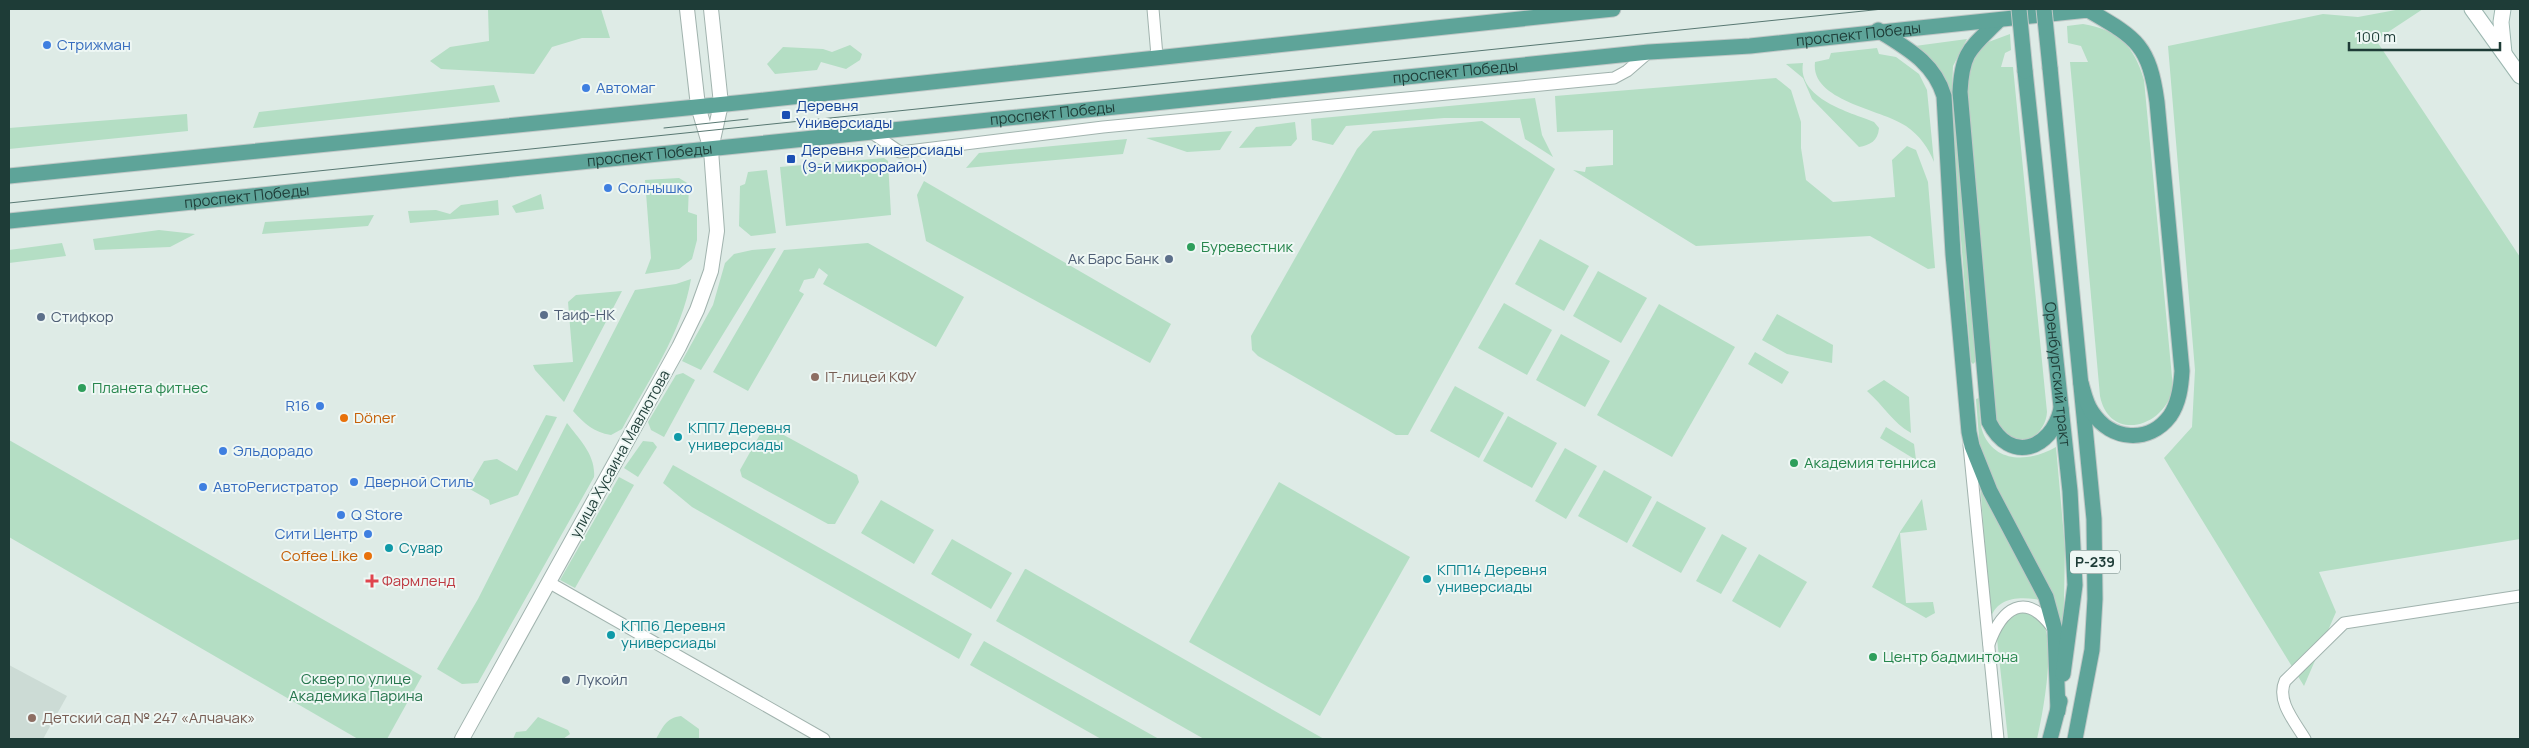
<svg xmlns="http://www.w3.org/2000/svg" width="2529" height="748" font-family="Manrope,sans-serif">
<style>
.built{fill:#ccdbd5}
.green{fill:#b4dec4}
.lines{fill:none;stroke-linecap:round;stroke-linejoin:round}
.minor-casing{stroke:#a1b3ae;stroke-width:13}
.tertiary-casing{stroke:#a1b3ae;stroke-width:16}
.secondary-casing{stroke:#9cb7b0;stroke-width:17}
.primary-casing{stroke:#c0c8c7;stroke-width:17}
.minor{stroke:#fff;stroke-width:11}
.tertiary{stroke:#fff;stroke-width:14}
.secondary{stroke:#fff;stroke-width:15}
.primary{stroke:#5ea499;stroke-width:15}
.tram{stroke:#587872;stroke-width:1}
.primary-bridge-casing{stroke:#c0c8c7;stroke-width:17;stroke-linecap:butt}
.primary-bridge{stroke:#5ea499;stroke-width:15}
.shop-dot{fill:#3f7fe0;stroke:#eef7f4;stroke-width:2}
.transit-dot{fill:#1a4fb4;stroke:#eef7f4;stroke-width:2}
.leisure-dot{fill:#2e9e5b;stroke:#eef7f4;stroke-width:2}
.service-dot{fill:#5c6f8a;stroke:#eef7f4;stroke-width:2}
.education-dot{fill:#8d6e63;stroke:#eef7f4;stroke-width:2}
.food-dot{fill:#e8710a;stroke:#eef7f4;stroke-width:2}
.culture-dot{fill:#0f9aa8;stroke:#eef7f4;stroke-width:2}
.health-dot{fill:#e0444e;stroke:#eef7f4;stroke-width:2}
.labels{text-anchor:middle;stroke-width:4;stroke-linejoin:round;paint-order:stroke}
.shield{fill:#eef7f4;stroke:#5c7470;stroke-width:1}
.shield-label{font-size:14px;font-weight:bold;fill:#1e3c37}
.street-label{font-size:15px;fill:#1e3c37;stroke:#eef7f4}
.shop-label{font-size:15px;fill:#366cbe;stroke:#eef7f4;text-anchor:start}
.transit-label{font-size:15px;fill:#164399;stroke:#eef7f4;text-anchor:start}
.leisure-label{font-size:15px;fill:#27864d;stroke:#eef7f4;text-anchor:start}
.service-label{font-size:15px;fill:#4e5e75;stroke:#eef7f4;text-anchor:start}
.education-label{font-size:15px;fill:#785e54;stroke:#eef7f4;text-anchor:start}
.food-label{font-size:15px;fill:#c56008;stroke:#eef7f4;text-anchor:start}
.culture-label{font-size:15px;fill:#0d838f;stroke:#eef7f4;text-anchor:start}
.health-label{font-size:15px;fill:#be3a42;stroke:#eef7f4;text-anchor:start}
.park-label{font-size:15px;fill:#25754c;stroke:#eef7f4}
</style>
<rect width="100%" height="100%" fill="#deebe6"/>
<polygon class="built" points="9,665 67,696 43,739 9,739"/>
<g class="green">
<polygon points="488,9 601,9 610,38 582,38 552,47 534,74 441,69 430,61 450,47 489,41"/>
<polygon points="2401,9 2423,9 2376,40 2520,257 2520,539 2319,572 2336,612 2304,686 2164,458 2192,427 2195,370 2168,46 2323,14 2358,17"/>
<path d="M2083,24C2119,30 2134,46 2144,80L2173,388C2164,429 2109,442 2100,396L2070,62H2088L2081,46L2068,43L2067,26Z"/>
<path d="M2010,34L2011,50L2005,53L2001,67H2013L2047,412C2046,431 2027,449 2008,438C2004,435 1999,426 1996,422L1965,68L1983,44Z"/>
<polygon points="1967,39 1953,66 1952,92 1976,361 1973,364 1971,362 1949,93 1935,63 1915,46"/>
<polygon points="850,45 862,54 860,60 846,69 821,62 817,70 775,74 767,64 783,47 823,49 832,52"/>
<path d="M1877,48L1879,54L1896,57L1919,74L1927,90L1934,162C1928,147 1920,136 1906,126C1881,109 1810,101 1815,62L1829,59L1831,53Z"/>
<path d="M1803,63C1797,99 1850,112 1874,122L1879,128C1878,141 1870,145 1859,147L1812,99L1803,78L1786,64Z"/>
<polygon points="1776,78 1791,90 1801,122 1801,148 1806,180 1833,202 1895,197 1892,160 1907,146 1916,150 1928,182 1935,268 1928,269 1870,236 1696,246 1573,170 1585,172 1586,167 1613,165 1613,130 1557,132 1555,96"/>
<polygon points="494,85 500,102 253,128 259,112"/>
<polygon points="1535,98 1542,135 1553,157 1525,139 1520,118 1444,118 1346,126 1333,145 1312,140 1311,119"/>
<polygon points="187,114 188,131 9,149 9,128"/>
<polygon points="1482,121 1555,169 1408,435 1396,435 1258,356 1252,350 1251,336 1357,149 1373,131"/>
<polygon points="1295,122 1297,139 1291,146 1239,148 1256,127"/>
<polygon points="1232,131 1220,150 1187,152 1146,138"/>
<polygon points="1127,139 1123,154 966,168 979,153"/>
<polygon points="884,158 888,161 891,215 786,226 780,167"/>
<polygon points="767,170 776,233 751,236 739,226 740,186 745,184 748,172"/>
<polygon points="679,178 689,184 688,212 697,215 697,240 692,259 679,269 645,274 651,258 645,180"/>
<polygon points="924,181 1171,324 1150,363 926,241 917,195"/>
<polygon points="541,194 544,209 516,213 512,206"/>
<polygon points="498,200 499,215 410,223 408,211 436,210 450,214 461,205"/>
<polygon points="374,215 368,226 262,234 265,222"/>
<polygon points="159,230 195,234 170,247 95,250 93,239"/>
<polygon points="1540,239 1589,266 1564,311 1515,284"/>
<polygon points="62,243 66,256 9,263 9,250"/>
<polygon points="868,243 964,297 936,347 823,284 828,275 819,268 814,278 804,280 799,291 804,294 748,391 713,372 784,250"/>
<polygon points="776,248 701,370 682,361 713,305 725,263 734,254 752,250"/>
<polygon points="1598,271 1647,298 1621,343 1573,316"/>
<path d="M691,279C682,333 648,381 622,429L611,435C593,432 585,424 573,411L635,290L676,284Z"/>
<polygon points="622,291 564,402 535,370 533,365 573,362 568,302 576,295"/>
<polygon points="1504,303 1552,330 1527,375 1478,348"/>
<polygon points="1659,304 1735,347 1672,457 1597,415"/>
<polygon points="1777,314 1833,345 1832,363 1787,354 1762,340"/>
<polygon points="1561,334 1610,361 1585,407 1536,380"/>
<polygon points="1755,352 1789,372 1782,384 1748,364"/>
<polygon points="683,373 695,380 664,437 651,430 648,422 676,375"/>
<path d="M1884,380L1909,397L1911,433C1892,422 1884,406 1867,391Z"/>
<polygon points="1455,386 1504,413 1479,458 1430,431"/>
<path d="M1979,398C1980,410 1979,422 1983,433C1996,465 2032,461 2056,447L2065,548L2063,647L1988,472L1980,450L1976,399Z"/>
<polygon points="546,415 557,417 518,495 490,505 489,500 468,488 484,461 497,459 517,471"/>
<polygon points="1508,416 1557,443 1532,488 1483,461"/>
<path d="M567,423C579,439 596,455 594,477L478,683L462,684L437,669L478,599Z"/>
<polygon points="1886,427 1914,444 1916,460 1880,438"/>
<polygon points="771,428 857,475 859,482 835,524 828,524 742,477 740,470 763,429"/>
<polygon points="9,440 422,676 387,739 358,739 9,537"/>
<polygon points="643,441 653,442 657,447 638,477 624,468"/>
<polygon points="1565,448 1597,466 1566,519 1535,501"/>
<polygon points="673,465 972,634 959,659 692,507 663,483"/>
<polygon points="1604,470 1652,497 1627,543 1578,516"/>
<polygon points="619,477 634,485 575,588 560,580"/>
<path d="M1980,481L2040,600C2020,596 1995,597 1990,621Z"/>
<polygon points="1279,482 1410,557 1320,716 1189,642"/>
<polygon points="1922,499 1927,530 1900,533 1906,603 1933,602 1935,613 1926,618 1872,587 1900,532"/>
<polygon points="881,500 934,530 914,564 861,533"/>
<polygon points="1657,501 1706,528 1681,573 1632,546"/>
<polygon points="1722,534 1747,548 1721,594 1696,581"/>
<polygon points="952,539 1012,573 991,609 931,574"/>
<polygon points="1759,554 1807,582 1780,628 1732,601"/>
<polygon points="1025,569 1026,569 1324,739 1204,739 996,621"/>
<path d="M2016,612L2032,613C2036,618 2043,622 2045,628C2054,651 2043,714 2037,739H2008L1997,639L2009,614Z"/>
<polygon points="984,641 1159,739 1101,739 970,665"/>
<path d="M681,716L699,729V739H656C663,727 666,718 681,716Z"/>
<polygon points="538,717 568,730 570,734 563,739 513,739 516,732 526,731"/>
</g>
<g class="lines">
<defs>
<g id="minor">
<polyline points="1153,9 1157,56"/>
<polyline points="872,133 900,152 1103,127 1614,78 1627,71 1649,52"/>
<polyline points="1969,445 1998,739"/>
<polyline points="550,583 824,739"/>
<path d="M1989,644C2002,608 2025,591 2052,627"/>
<path d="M2305,739C2295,722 2276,701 2285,681L2344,623L2520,596"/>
</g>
<g id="tertiary">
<polyline points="711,149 721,104 711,9"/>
<polyline points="462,739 679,347 697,310 711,271 717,231 711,150 698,106 687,9"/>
</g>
<g id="secondary">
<polyline points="2472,9 2520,76"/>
<polyline points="2503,9 2501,22 2504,53"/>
</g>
<g id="primary">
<path d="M1998,21C1971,48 1962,51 1960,92L1989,422C2010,464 2051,450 2061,409"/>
<path d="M1878,30C1906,48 1934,62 1944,96L1953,254L1969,432L1972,446L1990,491L2046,597L2055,630L2058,711"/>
<polyline points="2050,68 2094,519 2095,599 2092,650 2075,739"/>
<path id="s1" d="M2025,71L2070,491L2075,585L2063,674"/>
<polyline points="9,176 746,102 1613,9"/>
<path id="s2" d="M9,221L1649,52L1750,46L2088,10C2136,38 2149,44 2157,102L2182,371C2181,387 2179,403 2170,416C2149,444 2111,441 2092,412C2086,404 2084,393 2081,383"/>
<polyline points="2050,739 2060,701"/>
</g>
</defs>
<use href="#minor" class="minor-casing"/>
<use href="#tertiary" class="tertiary-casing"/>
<use href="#secondary" class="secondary-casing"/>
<use href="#primary" class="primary-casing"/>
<use href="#minor" class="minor"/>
<use href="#tertiary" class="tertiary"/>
<use href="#secondary" class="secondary"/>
<use href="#primary" class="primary"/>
<g class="tram">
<polyline points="664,128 748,119"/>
<polyline points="9,203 1883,9"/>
</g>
<defs>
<g id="primary-bridge">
<polyline points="2019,9 2025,71"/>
<polyline points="2044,9 2050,68"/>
</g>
</defs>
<use href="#primary-bridge" class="primary-bridge-casing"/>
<use href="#primary-bridge" class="primary-bridge"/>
</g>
<g class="shop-dot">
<circle cx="47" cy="45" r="5"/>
<circle cx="586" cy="88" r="5"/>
<circle cx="608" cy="188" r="5"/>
<circle cx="320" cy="406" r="5"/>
<circle cx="223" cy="451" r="5"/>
<circle cx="354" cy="482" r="5"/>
<circle cx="203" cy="487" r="5"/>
<circle cx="341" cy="515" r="5"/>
<circle cx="368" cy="534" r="5"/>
</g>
<g class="transit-dot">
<rect x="781" y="110" width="10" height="10" rx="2.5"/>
<rect x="786" y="154" width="10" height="10" rx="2.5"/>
</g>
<g class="leisure-dot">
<circle cx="1191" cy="247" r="5"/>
<circle cx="82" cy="388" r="5"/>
<circle cx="1794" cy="463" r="5"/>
<circle cx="1873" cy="657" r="5"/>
</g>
<g class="service-dot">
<circle cx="1169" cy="259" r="5"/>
<circle cx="544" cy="315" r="5"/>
<circle cx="41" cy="317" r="5"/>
<circle cx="566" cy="680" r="5"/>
</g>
<g class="education-dot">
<circle cx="815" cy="377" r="5"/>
<circle cx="32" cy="718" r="5"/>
</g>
<g class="food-dot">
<circle cx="344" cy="418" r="5"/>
<circle cx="368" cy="556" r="5"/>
</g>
<g class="culture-dot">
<circle cx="678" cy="437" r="5"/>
<circle cx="389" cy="548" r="5"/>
<circle cx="1427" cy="579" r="5"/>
<circle cx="611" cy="635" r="5"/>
</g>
<path class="health-dot" d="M369.5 573.5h5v5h5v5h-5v5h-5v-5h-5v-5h5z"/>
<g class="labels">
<rect class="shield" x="2070" y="550.5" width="50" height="23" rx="4"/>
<g class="shield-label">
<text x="2095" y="567">Р-239</text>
</g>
<g class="street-label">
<text dy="5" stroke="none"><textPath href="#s2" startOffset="1859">проспект Победы</textPath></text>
<text dy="5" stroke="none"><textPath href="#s2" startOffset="1454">проспект Победы</textPath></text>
<text dy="5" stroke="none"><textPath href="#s2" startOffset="1049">проспект Победы</textPath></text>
<text dy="5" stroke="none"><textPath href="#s2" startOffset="644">проспект Победы</textPath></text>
<text dy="5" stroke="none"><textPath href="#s2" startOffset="239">проспект Победы</textPath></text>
<text dy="5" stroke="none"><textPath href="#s1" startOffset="305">Оренбургский тракт</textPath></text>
<text transform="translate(620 454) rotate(-61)" y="5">улица Хусаина Мавлютова</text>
</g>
<g class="shop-label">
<text x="57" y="50">Стрижман</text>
<text x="596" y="93">Автомаг</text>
<text x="618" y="193">Солнышко</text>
<text x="310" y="411" text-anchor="end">R16</text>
<text x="233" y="456">Эльдорадо</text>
<text x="364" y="487">Дверной Стиль</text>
<text x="213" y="492">АвтоРегистратор</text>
<text x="351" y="520">Q Store</text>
<text x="358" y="539" text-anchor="end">Сити Центр</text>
</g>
<g class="transit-label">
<text x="796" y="111">Деревня<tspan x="796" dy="17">Универсиады</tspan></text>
<text x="801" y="155">Деревня Универсиады<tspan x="801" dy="17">(9-й микрорайон)</tspan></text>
</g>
<g class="leisure-label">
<text x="1201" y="252">Буревестник</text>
<text x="92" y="393">Планета фитнес</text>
<text x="1804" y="468">Академия тенниса</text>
<text x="1883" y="662">Центр бадминтона</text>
</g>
<g class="service-label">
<text x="1159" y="264" text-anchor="end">Ак Барс Банк</text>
<text x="554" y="320">Таиф-НК</text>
<text x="51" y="322">Стифкор</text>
<text x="576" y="685">Лукойл</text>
</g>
<g class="education-label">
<text x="825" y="382">IT-лицей КФУ</text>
<text x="42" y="723">Детский сад № 247 «Алчачак»</text>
</g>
<g class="food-label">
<text x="354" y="423">Döner</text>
<text x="358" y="561" text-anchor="end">Coffee Like</text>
</g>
<g class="culture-label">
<text x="688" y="433">КПП7 Деревня<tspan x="688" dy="17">универсиады</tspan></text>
<text x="399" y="553">Сувар</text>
<text x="1437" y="575">КПП14 Деревня<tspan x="1437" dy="17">универсиады</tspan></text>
<text x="621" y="631">КПП6 Деревня<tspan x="621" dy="17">универсиады</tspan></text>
</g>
<g class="health-label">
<text x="382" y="586">Фармленд</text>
</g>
<g class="park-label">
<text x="356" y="684">Сквер по улице<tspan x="356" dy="17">Академика Парина</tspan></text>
</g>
</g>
<rect width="2529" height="748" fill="none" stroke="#1e3c37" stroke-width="20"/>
<path d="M2349 42v8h151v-8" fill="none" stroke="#1e3c37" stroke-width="2.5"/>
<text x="2356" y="42" font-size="15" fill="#1e3c37" stroke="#eef7f4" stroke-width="4" paint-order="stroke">100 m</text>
</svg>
